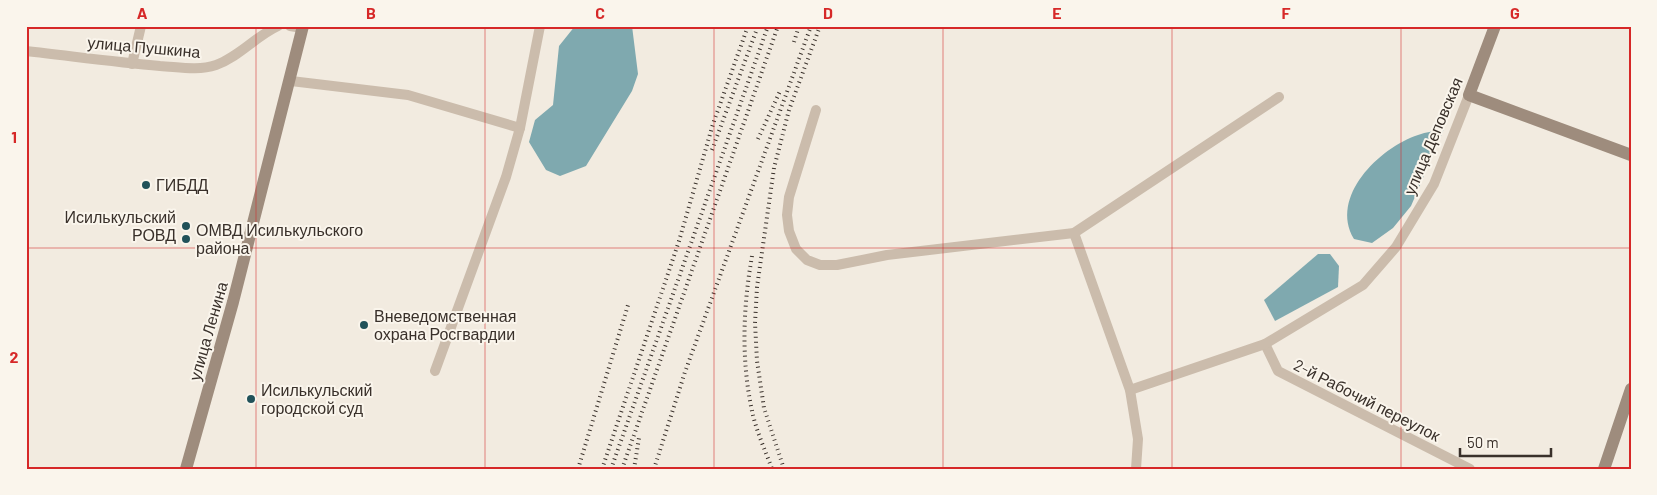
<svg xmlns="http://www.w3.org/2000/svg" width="1657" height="495" font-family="Barlow,sans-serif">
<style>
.water{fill:#7fa9af}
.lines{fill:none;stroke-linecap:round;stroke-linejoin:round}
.street{stroke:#cbbcac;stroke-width:10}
.secondary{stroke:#9e8c7d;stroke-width:12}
.rail{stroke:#39302a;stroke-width:4;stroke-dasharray:1 4;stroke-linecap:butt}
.grid{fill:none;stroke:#d62828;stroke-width:1;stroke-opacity:0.55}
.poi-dot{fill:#21525a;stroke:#faf5ec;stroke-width:2}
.labels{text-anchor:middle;stroke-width:4;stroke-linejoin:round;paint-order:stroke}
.street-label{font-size:16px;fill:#39302a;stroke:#faf5ec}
.poi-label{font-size:16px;fill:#39302a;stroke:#faf5ec;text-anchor:start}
.neatline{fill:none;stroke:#d62828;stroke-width:2}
.grid-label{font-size:16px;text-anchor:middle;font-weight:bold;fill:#d62828}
</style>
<rect width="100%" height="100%" fill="#f2ebe0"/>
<g class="water">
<polygon points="575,26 632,26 638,74 632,91 586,166 560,176 546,170 529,142 535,120 553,105 559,46"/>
<path d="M1444,129L1411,206L1393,228L1372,243L1354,239C1329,197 1379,148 1418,135C1426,132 1435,131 1444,129Z"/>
<polygon points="1318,254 1330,254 1339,266 1338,287 1275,321 1264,300"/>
</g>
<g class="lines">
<g class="street">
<polyline points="290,26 302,28"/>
<path d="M26,51C71,56 115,62 160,66C179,67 198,71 216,65C239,57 256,36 278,26"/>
<polyline points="132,64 141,26"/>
<polyline points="291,81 408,95 520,128"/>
<polyline points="816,110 789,197 787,215 789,231 796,249 807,260 820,265 837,265 887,255 1074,233 1279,97"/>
<polyline points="1074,233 1130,390 1138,439 1136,469"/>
<polyline points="1265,344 1278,371 1470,469"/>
<polyline points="435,371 506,177 520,128 540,26"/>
<polyline points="1130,390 1265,344 1363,285 1396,247 1434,184 1469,95"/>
</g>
<g class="secondary">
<polyline points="1495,26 1469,95 1631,155"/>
<polyline points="186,469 233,302 303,26"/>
<polyline points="1604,469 1631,389"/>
</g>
<g class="rail">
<polyline points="794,42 799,26"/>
<polyline points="758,139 781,89"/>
<polyline points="712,150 758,26"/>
<path d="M752,256C743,308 741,359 752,411C756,430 765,450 772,469"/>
<polyline points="578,469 628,305"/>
<polyline points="602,469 679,241 713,124 748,26"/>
<polyline points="611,469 768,26"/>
<polyline points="622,469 778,26"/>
<polyline points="634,469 639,438"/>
<polyline points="654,469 685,372 811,26"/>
<polyline points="784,469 764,408 757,361 755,323 757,287 774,168 789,110 820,26"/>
</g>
</g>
<path class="grid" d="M256,26V469M485,26V469M714,26V469M943,26V469M1172,26V469M1401,26V469M26,248H1631"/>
<g class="poi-dot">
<circle cx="146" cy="185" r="5"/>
<circle cx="186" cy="226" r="5"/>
<circle cx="186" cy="239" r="5"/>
<circle cx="364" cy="325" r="5"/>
<circle cx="251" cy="399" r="5"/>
</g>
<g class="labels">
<g class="street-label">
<text transform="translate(144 47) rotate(5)" y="6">улица Пушкина</text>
<text transform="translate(1433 136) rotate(-67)" y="6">улица Деповская</text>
<text transform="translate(208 331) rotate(-74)" y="6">улица Ленина</text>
<text transform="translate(1367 400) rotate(27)" y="6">2-й Рабочий переулок</text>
</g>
<g class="poi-label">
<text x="156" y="191">ГИБДД</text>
<text x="176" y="223" text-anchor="end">Исилькульский<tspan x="176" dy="18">РОВД</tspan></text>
<text x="196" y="236">ОМВД Исилькульского<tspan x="196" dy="18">района</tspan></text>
<text x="374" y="322">Вневедомственная<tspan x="374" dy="18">охрана Росгвардии</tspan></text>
<text x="261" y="396">Исилькульский<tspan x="261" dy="18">городской суд</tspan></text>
</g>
</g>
<rect width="1657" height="495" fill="none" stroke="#faf5ec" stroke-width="55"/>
<path d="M1460 448v8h91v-8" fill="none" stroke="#39302a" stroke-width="2.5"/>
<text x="1467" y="448" font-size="15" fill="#39302a" stroke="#faf5ec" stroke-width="4" paint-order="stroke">50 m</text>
<rect x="28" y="28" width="1602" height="440" class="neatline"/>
<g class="grid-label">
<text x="142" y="19">A</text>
<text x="371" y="19">B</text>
<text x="600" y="19">C</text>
<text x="828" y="19">D</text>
<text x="1057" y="19">E</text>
<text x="1286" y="19">F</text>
<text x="1515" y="19">G</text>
<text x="14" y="143">1</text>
<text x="14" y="363">2</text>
</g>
</svg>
